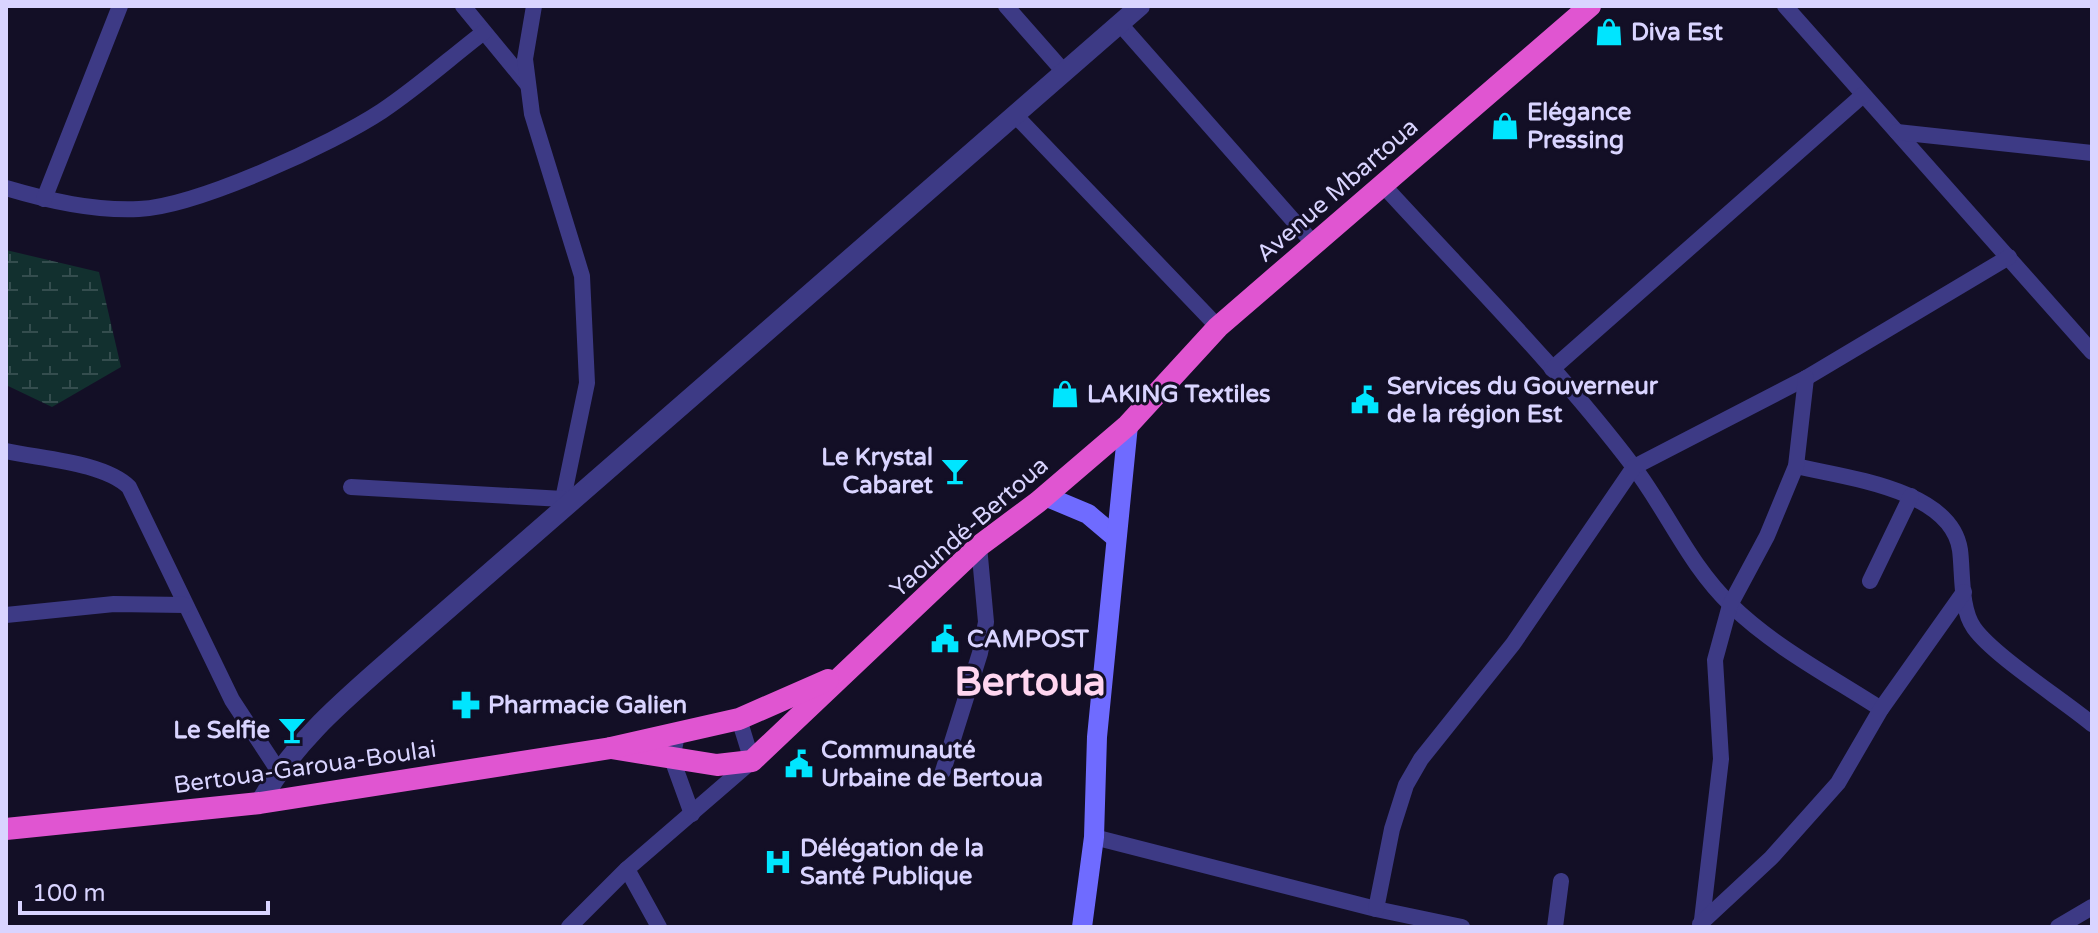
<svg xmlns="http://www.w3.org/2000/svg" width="2098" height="933" font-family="'Varela Round',sans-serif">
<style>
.wetland{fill:url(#wetland-marsh)}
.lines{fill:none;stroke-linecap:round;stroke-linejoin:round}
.minor{stroke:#3d3a85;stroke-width:16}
.tertiary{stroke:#3d3a85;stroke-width:20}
.secondary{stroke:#6f6bff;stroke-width:20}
.trunk{stroke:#e055d1;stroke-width:22}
.labels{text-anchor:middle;stroke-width:6;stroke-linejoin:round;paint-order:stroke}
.poi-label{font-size:24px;font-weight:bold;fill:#d9d4ff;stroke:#130f26;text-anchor:start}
.street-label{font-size:24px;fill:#d9d4ff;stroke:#130f26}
.town-label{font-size:40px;font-weight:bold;fill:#ffd6f0;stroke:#130f26}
</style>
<defs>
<pattern id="wetland-marsh" width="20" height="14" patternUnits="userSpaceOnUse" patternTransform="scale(2)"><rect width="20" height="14" fill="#12302f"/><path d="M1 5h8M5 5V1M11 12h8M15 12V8" fill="none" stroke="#344d4e"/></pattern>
</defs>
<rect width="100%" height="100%" fill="#130f26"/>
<polygon class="wetland" points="6,250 99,272 121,367 52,407 6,385"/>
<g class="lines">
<g class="minor">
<polyline points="463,6 528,85"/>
<polyline points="534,6 525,59 532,114 582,276 587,383 563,499 571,502"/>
<polyline points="1006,6 1065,73"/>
<polyline points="1785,6 2092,352"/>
<polyline points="1120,24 1314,244"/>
<polyline points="1016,116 1218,327"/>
<polyline points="1897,132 2092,153"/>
<path d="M1383,185C1467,277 1558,367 1633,466C1668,512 1689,565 1731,605C1774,647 1830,676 1881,709"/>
<path d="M6,188C50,201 93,211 139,209C198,206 332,144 382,111C418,87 450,58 484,32"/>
<polyline points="44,199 120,6"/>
<polyline points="1552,369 1863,95"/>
<path d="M6,451C41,459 103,462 129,487L232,700L278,770"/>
<path d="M1796,466C1846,478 1951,489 1960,550C1963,573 1960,608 1974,628C1994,656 2062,699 2092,724"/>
<polyline points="351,487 563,499"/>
<polyline points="1870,581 1911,496"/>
<polyline points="6,615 114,604 185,605"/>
<polyline points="677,735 672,759 692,814"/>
<polyline points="943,771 980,653 986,622 979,546"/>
<polyline points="1094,837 1376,909 1462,927"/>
<polyline points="627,869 659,927"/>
<polyline points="1376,909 1392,829 1406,785 1421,759 1513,644 1634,467 1806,378 2009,257"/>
<polyline points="1702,920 1721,759 1715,660 1730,605 1767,536 1796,466 1806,378"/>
<polyline points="1700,924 1771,858 1838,783 1881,709 1964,592"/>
<polyline points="569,927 627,869 752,761 739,719"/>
<polyline points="1555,927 1561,881"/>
<polyline points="2058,927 2092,907"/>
</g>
<path class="tertiary" d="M260,803C294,740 348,697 401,650L1140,6"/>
<g class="secondary">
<polyline points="1038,502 1045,496 1088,514 1114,536"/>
<polyline points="1082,927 1094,837 1097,737 1128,425"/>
</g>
<g class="trunk">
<polyline points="611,748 717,765 752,761 979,546 1038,502 1128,425 1218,327 1590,6"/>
<polyline points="6,829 260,803 611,748 739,719 828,680"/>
</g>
</g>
<defs>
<symbol id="shop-bare" viewBox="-9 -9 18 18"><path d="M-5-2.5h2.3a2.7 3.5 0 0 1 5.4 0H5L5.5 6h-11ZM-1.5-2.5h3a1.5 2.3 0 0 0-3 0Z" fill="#00e5ff" stroke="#130f26" stroke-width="2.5" paint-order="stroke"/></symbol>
<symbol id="civic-bare" viewBox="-9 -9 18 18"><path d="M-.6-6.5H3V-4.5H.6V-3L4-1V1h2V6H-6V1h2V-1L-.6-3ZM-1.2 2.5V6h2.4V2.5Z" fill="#00e5ff" stroke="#130f26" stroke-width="2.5" paint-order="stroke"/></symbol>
<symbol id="bar-bare" viewBox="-9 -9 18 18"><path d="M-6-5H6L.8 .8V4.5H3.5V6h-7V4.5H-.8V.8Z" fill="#00e5ff" stroke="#130f26" stroke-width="2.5" paint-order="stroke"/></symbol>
<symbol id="pharmacy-bare" viewBox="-9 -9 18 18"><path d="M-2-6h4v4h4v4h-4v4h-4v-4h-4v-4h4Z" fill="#00e5ff" stroke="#130f26" stroke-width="2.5" paint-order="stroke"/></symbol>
<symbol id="hospital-bare" viewBox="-9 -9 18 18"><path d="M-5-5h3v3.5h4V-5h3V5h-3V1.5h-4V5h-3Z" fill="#00e5ff" stroke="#130f26" stroke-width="2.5" paint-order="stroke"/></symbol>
</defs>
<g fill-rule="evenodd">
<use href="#shop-bare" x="1589" y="12" width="40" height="40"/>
<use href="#shop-bare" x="1485" y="106" width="40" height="40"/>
<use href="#shop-bare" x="1045" y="374" width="40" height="40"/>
<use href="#civic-bare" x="1345" y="380" width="40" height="40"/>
<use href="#bar-bare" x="935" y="451" width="40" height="40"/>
<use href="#civic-bare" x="925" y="619" width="40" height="40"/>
<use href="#pharmacy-bare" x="446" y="685" width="40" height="40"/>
<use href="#bar-bare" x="272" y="710" width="40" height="40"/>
<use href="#civic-bare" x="779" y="744" width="40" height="40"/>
<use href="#hospital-bare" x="758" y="842" width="40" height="40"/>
</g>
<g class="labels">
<g class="poi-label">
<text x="1631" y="40">Diva Est</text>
<text x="1527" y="120">Elégance<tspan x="1527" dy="28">Pressing</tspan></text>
<text x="1387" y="394">Services du Gouverneur<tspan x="1387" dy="28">de la région Est</tspan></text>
<text x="1087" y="402">LAKING Textiles</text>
<text x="933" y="465" text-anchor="end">Le Krystal<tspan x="933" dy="28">Cabaret</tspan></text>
<text x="967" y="647">CAMPOST</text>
<text x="488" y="713">Pharmacie Galien</text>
<text x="270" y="738" text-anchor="end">Le Selfie</text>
<text x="821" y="758">Communauté<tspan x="821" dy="28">Urbaine de Bertoua</tspan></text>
<text x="800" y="856">Délégation de la<tspan x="800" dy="28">Santé Publique</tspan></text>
</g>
<g class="street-label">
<text transform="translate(1337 190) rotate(-41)" y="8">Avenue Mbartoua</text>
<text transform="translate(969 527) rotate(-41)" y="8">Yaoundé-Bertoua</text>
<text transform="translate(305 767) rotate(-8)" y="8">Bertoua-Garoua-Boulai</text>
</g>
<g class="town-label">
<text x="1030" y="695">Bertoua</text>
</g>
</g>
<rect width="2098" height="933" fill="none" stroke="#d9d4ff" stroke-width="16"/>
<path d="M20 901v12h248v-12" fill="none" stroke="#d9d4ff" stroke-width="4"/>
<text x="32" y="901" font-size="24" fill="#d9d4ff" stroke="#130f26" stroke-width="6" paint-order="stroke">100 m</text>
</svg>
